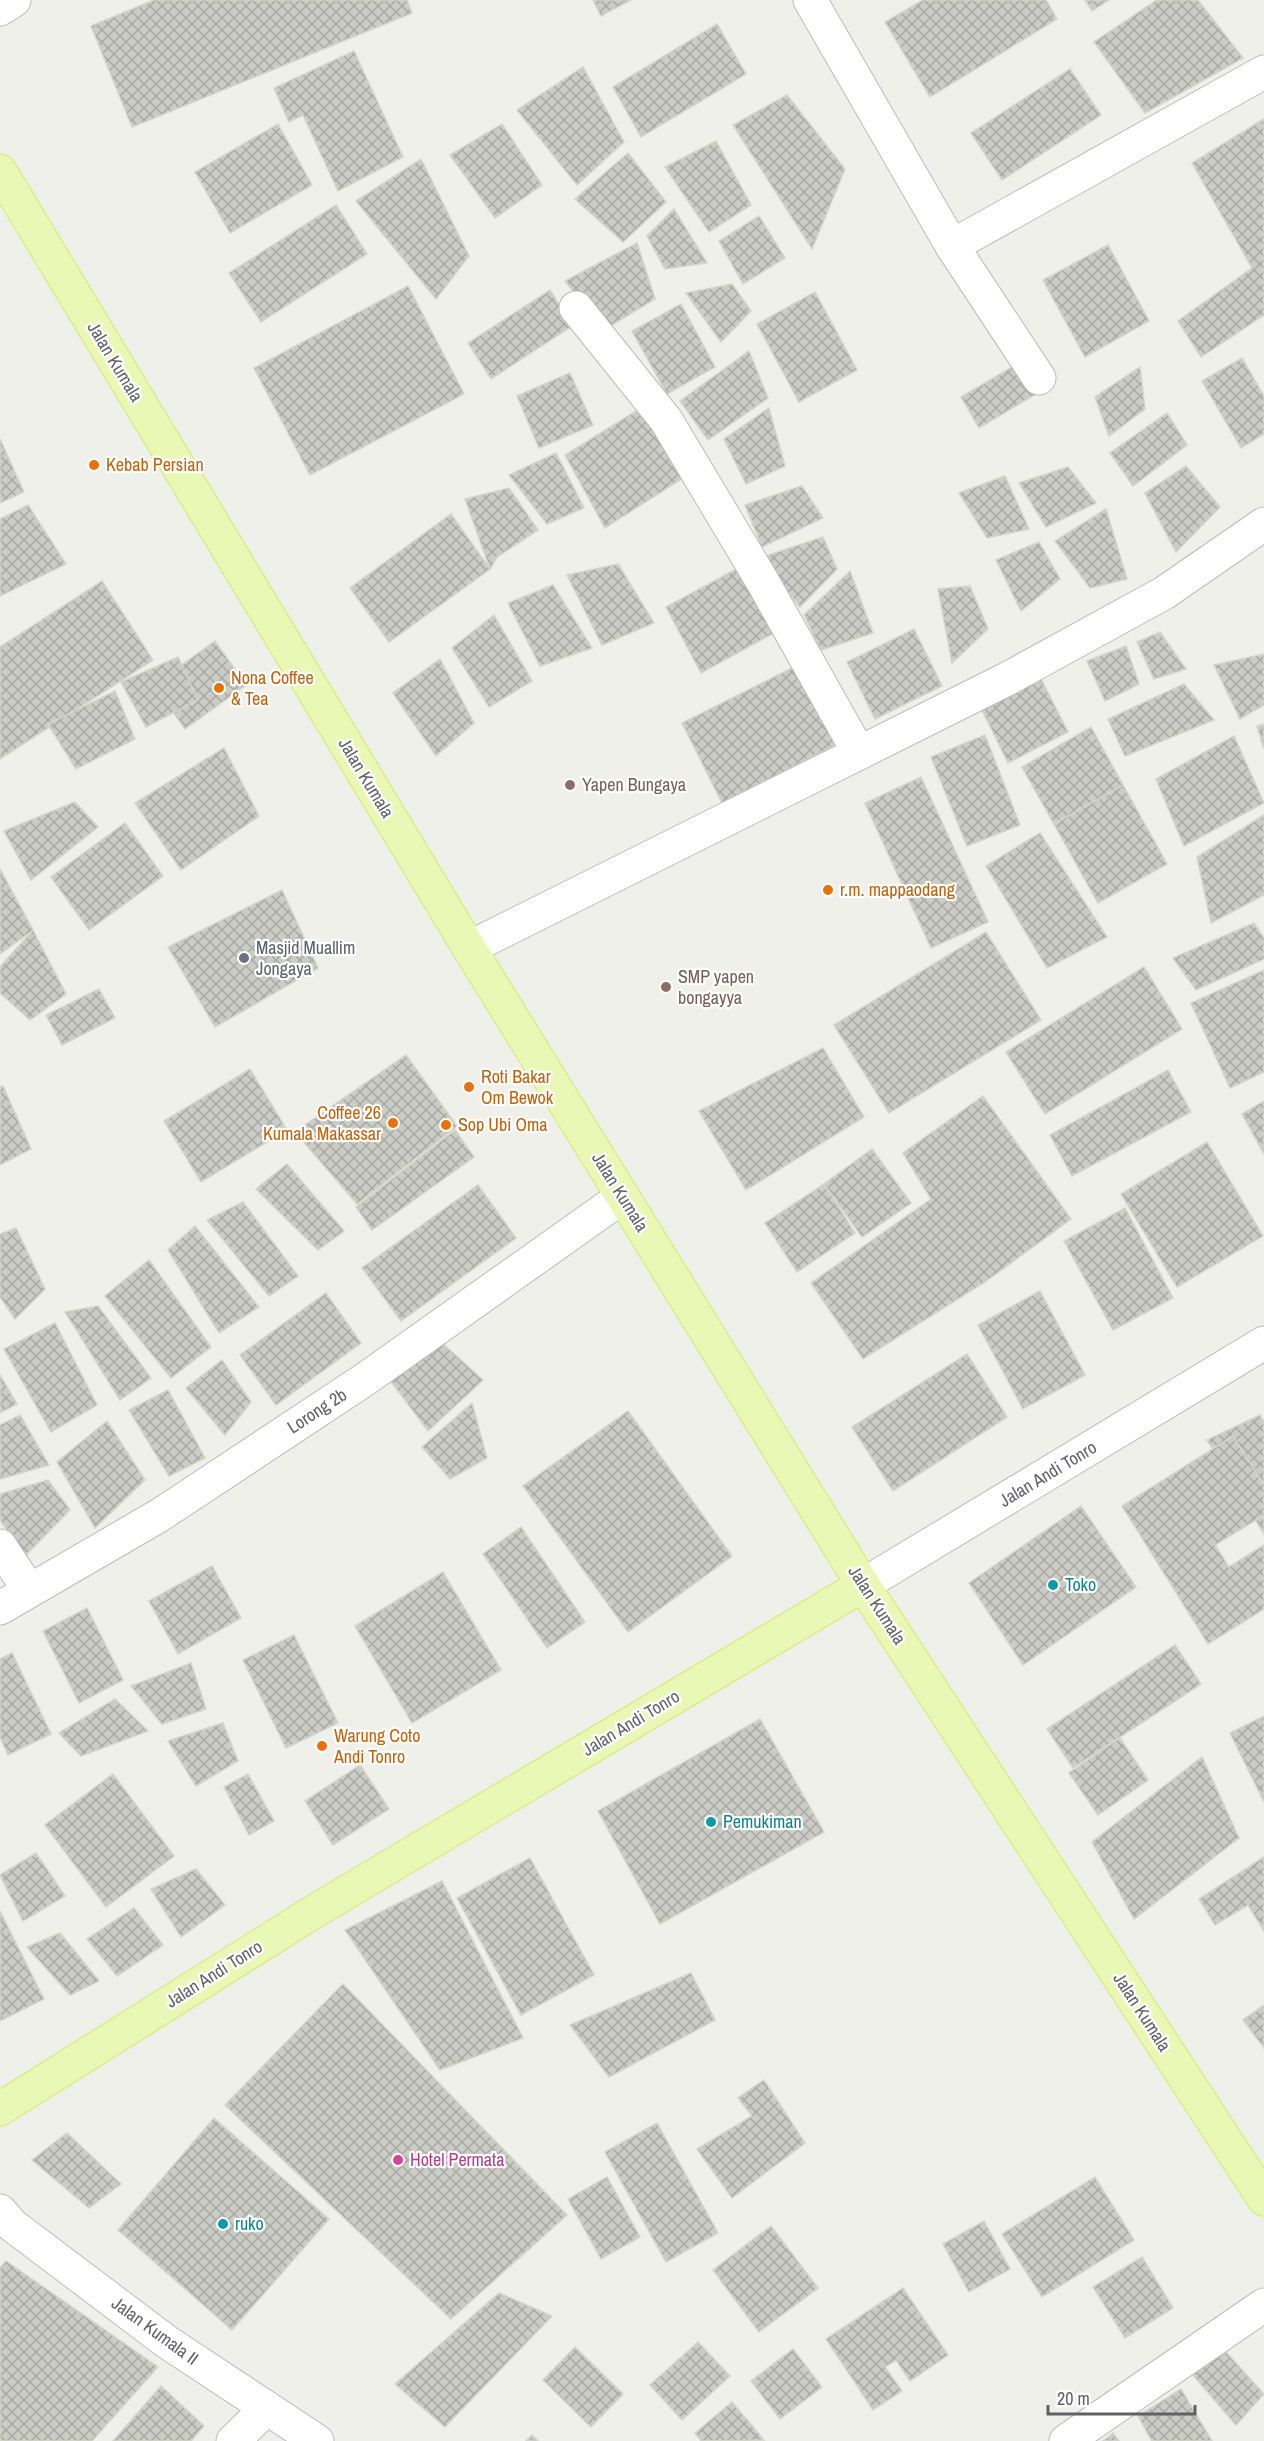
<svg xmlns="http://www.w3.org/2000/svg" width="1264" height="2441" font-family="'Archivo Narrow',sans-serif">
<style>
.building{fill:url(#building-cross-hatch);stroke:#d4d5c7;stroke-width:1.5}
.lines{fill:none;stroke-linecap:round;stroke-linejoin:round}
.minor-casing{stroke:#bbbac0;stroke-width:35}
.major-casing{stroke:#d9e66b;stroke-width:35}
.minor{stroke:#fff;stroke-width:33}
.major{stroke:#e9f9b5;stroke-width:33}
.food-dot{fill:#e8710a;stroke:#fff;stroke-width:2}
.education-dot{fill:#8d6e63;stroke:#fff;stroke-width:2}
.worship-dot{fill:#6b7280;stroke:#fff;stroke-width:2}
.culture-dot{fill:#0f9aa8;stroke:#fff;stroke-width:2}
.hotel-dot{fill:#d1479c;stroke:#fff;stroke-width:2}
.labels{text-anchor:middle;stroke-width:4.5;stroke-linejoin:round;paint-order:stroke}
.street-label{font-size:18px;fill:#606067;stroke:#fff}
.food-label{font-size:18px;fill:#c56008;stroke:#fff;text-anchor:start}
.education-label{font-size:18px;fill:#785e54;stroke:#fff;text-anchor:start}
.worship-label{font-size:18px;fill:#5b616d;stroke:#fff;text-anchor:start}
.culture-label{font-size:18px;fill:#0d838f;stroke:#fff;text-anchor:start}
.hotel-label{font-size:18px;fill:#b23c85;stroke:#fff;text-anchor:start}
</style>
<defs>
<pattern id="building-cross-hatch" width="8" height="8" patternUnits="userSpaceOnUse" patternTransform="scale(1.5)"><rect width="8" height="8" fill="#cbccc5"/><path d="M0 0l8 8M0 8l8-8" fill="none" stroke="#a8a9a4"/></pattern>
</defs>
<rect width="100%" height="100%" fill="#eff0e9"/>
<g class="building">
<polygon points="154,0 407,0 412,13 132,127 91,26"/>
<polygon points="593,0 631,0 601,16"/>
<polygon points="923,0 1046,0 1057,19 930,97 885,22"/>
<polygon points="1085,0 1109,0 1092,11"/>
<polygon points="1157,0 1198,0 1243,58 1145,113 1094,42"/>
<polygon points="717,24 746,74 641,137 613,87"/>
<polygon points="354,51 403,157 338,191 303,115 289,122 274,88"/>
<polygon points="583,67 624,142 577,185 517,110"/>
<polygon points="1070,69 1101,115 1002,180 971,133"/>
<polygon points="787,95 845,169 812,249 733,125"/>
<polygon points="1264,119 1264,315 1201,357 1178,321 1252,268 1192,163"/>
<polygon points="278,124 312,185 230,233 195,172"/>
<polygon points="502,124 542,185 495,218 450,155"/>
<polygon points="716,141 751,205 709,232 665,167"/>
<polygon points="628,153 666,202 623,242 575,199"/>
<polygon points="421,159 469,256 436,299 356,201"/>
<polygon points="336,205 367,254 261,322 229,273"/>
<polygon points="674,209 707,263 665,269 647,236"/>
<polygon points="759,216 785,258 743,284 719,241"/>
<polygon points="637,243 655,299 604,330 565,281"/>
<polygon points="1108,245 1149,321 1085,357 1043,280"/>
<polygon points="732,284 751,311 721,342 686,293"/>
<polygon points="408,286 464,394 310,475 254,368"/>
<polygon points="550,290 572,326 491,379 468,343"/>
<polygon points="815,292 857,370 799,402 757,324"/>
<polygon points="681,304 715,367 667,394 632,331"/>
<polygon points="749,351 768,398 708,440 680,401"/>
<polygon points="1242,358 1264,396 1264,434 1241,448 1202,381"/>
<polygon points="1017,364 1036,394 979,428 961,397"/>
<polygon points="1140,367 1145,409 1109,436 1095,397"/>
<polygon points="570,373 593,425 539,448 517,396"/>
<polygon points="644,406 683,478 605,528 565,455"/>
<polygon points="769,408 785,466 746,484 724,439"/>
<polygon points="1167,413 1187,445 1133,486 1110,453"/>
<polygon points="0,439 24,492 0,503"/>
<polygon points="556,453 584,508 547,524 509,475"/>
<polygon points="1186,466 1220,507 1176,552 1145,493"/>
<polygon points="1068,467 1096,503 1046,527 1019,483"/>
<polygon points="1005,476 1029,529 987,538 959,493"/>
<polygon points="802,486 823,518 762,547 745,505"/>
<polygon points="509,488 538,530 497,557 490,569 465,499"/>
<polygon points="28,505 66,564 0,596 0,519"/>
<polygon points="1106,509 1127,579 1090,588 1055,541"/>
<polygon points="451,514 490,569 389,642 350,588"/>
<polygon points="823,537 837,569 800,607 760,558"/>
<polygon points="1039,542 1060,579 1021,611 996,560"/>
<polygon points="618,564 654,623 602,645 567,575"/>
<polygon points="738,568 774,633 701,673 666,607"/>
<polygon points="850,571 873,633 821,650 804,615"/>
<polygon points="102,581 153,660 0,759 0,647"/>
<polygon points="553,585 592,648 540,666 508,603"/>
<polygon points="970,586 988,629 952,663 938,589"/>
<polygon points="494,615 532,681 489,707 452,648"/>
<polygon points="914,629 942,686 875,719 847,662"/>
<polygon points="1160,632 1186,669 1154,679 1137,642"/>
<polygon points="215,641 246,685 185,729 154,685"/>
<polygon points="1126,646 1139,684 1105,701 1087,661"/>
<polygon points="1264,654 1264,705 1240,719 1214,665"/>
<polygon points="178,657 198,700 146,727 121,682"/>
<polygon points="440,659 474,723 436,756 393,693"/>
<polygon points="798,665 837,744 722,803 682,723"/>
<polygon points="1038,673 1068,732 1008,763 979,704"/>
<polygon points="1184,684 1214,720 1125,756 1108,719"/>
<polygon points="115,691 135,739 76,769 48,724"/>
<polygon points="1264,724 1264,749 1257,726"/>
<polygon points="1091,727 1123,785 1054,824 1022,767"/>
<polygon points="985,735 1020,825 967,846 931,757"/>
<polygon points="1234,736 1264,803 1184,846 1156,779"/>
<polygon points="224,748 259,816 181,870 135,803"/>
<polygon points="921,777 988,922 931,948 865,803"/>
<polygon points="1123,785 1167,864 1098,903 1054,824"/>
<polygon points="75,802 98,827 31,880 4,831"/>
<polygon points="1264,815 1264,895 1211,923 1197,857"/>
<polygon points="125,823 163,876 89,930 51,877"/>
<polygon points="1040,833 1107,937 1047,968 986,866"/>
<polygon points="0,869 33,930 0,954"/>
<polygon points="282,890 318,968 215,1027 168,947"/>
<polygon points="1254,923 1264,938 1264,959 1196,990 1173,958"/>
<polygon points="33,930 66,994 30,1020 0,993 0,967"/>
<polygon points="986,932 1041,1020 889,1113 834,1025"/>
<polygon points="1144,967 1182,1029 1045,1114 1006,1052"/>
<polygon points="1264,970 1264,1072 1230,1088 1191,1003"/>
<polygon points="99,989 115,1018 62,1045 46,1015"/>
<polygon points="823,1048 864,1117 746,1190 699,1111"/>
<polygon points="406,1055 457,1126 357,1204 295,1132"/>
<polygon points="250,1069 287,1130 201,1182 164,1121"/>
<polygon points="1168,1070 1191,1112 1072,1176 1050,1135"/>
<polygon points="3,1086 31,1149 0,1165 0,1087"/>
<polygon points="983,1096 1071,1219 985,1282 863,1359 811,1283 931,1199 903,1153"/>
<polygon points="1264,1101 1264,1154 1242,1114"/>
<polygon points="455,1130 474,1157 372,1230 356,1207"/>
<polygon points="1207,1142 1263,1236 1177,1287 1121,1194"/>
<polygon points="872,1149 911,1203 862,1237 824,1184"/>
<polygon points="287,1164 344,1231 318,1250 256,1189"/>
<polygon points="824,1184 855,1233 797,1272 765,1223"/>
<polygon points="478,1185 516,1238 401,1321 362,1268"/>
<polygon points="243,1202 298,1276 269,1296 207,1220"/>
<polygon points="1125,1208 1173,1298 1113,1330 1064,1241"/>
<polygon points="195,1226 259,1307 219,1333 168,1250"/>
<polygon points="16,1228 45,1289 15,1319 0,1297 0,1234"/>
<polygon points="149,1260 211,1347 171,1378 105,1296"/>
<polygon points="1040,1291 1085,1375 1023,1409 978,1325"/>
<polygon points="326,1293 361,1343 276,1405 240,1355"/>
<polygon points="98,1306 151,1378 120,1400 65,1312"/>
<polygon points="55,1323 97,1405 51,1432 4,1349"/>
<polygon points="441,1342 483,1380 428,1431 389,1379"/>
<polygon points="967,1354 1007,1417 893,1491 852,1427"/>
<polygon points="222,1360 251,1402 225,1435 186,1388"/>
<polygon points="0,1375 17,1404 0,1413"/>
<polygon points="168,1390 205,1458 169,1476 129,1410"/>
<polygon points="472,1403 487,1458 450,1479 422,1447"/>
<polygon points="628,1411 732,1556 628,1632 523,1486"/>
<polygon points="20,1415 49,1465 0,1479 0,1425"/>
<polygon points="1260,1415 1264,1422 1264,1534 1207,1440"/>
<polygon points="107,1421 145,1480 95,1528 57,1462"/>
<polygon points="1233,1436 1264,1485 1264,1515 1215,1545 1229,1567 1264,1545 1264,1609 1208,1644 1122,1506"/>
<polygon points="48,1480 70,1510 25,1556 0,1520 0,1494"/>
<polygon points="1081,1506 1136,1587 1023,1665 969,1583"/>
<polygon points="521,1527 585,1622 547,1648 483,1554"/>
<polygon points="212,1566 241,1618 178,1654 149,1601"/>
<polygon points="443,1572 501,1670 412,1723 355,1626"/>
<polygon points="87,1608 123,1680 79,1703 43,1631"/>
<polygon points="294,1635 338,1723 286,1748 243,1660"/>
<polygon points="1175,1645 1201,1684 1073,1768 1047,1729"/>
<polygon points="12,1653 51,1734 8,1755 0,1737 0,1659"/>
<polygon points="191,1663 206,1709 162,1724 131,1686"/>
<polygon points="115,1699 148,1731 81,1756 59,1733"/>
<polygon points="1264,1716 1264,1802 1230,1733"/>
<polygon points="760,1719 824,1832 660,1924 598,1811"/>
<polygon points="223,1723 238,1761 196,1786 168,1741"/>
<polygon points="1120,1738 1148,1780 1098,1815 1069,1773"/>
<polygon points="1202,1757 1239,1838 1134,1919 1092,1842"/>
<polygon points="360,1765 389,1809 333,1845 305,1801"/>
<polygon points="113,1774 174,1856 106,1907 45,1825"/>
<polygon points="248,1774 274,1821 249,1835 224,1787"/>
<polygon points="36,1853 65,1896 23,1921 0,1875"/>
<polygon points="1264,1857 1264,1931 1248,1905 1215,1925 1199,1899"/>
<polygon points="530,1858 594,1975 521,2015 457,1898"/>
<polygon points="196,1869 225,1905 181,1937 151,1889"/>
<polygon points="442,1881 523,2038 440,2070 345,1930"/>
<polygon points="134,1908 163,1945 117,1976 87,1939"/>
<polygon points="0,1911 44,1999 0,2021"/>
<polygon points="60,1933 99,1981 70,1995 27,1947"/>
<polygon points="691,1973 715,2020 609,2077 570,2025"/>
<polygon points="343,1984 567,2215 451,2319 225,2105"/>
<polygon points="1264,2005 1264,2048 1243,2020"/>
<polygon points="764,2080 805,2143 732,2198 697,2149 752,2116 738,2098"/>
<polygon points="214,2118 329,2219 232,2330 118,2230"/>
<polygon points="657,2123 718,2233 666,2262 605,2152"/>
<polygon points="67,2133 121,2184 89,2208 32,2160"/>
<polygon points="607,2177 640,2237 601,2259 568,2199"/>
<polygon points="1095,2177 1134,2240 1042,2297 1002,2234"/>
<polygon points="984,2221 1010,2269 969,2292 943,2244"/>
<polygon points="771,2226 818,2288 759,2332 713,2270"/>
<polygon points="1142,2257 1173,2308 1125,2338 1093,2287"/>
<polygon points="6,2261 158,2367 92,2441 0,2441 0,2268"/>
<polygon points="903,2288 948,2355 910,2381 896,2360 885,2367 902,2391 873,2410 826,2339"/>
<polygon points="499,2293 552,2316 445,2427 395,2384"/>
<polygon points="698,2342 730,2376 682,2420 650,2385"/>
<polygon points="575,2347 623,2394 591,2427 543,2380"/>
<polygon points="793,2349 822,2387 780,2419 751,2381"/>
<polygon points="1226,2352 1264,2394 1236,2425 1191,2373"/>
<polygon points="161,2386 204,2426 191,2441 113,2441"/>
<polygon points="1181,2389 1212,2441 1152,2441 1138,2416"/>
<polygon points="732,2402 764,2440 701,2441 695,2433"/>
<polygon points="1113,2433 1119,2441 1103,2441"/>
<polygon points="532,2435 538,2441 526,2441"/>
</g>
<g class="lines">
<defs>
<g id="minor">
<polyline points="810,0 952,246 1264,72"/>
<polyline points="0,9 14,0"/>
<polyline points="952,246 1039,378"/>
<polyline points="576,308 666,420 764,584 859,753"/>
<polyline points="469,948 1007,679 1164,593 1264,524"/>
<polyline points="0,1546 29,1590"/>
<polyline points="863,1585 1264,1343"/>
<polyline points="0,1608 160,1515 364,1380 622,1197"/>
<polyline points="0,2211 12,2225 167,2342 317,2441"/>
<polyline points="233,2441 267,2408"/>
<polyline points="1066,2441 1264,2305"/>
</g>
<g id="major">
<polyline points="0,171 469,948 863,1585 1264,2199"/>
<polyline points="0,2109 315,1911 863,1585"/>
</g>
</defs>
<use href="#minor" class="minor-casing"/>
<use href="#major" class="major-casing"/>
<use href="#minor" class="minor"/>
<use href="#major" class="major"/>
</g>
<g class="food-dot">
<circle cx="94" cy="465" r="6"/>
<circle cx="219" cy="688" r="6"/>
<circle cx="828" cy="890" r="6"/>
<circle cx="469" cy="1087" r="6"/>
<circle cx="393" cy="1123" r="6"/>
<circle cx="446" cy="1125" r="6"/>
<circle cx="322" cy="1746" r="6"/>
</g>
<g class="education-dot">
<circle cx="570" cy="785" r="6"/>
<circle cx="666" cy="987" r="6"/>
</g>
<circle class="worship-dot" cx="244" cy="958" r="6"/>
<g class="culture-dot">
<circle cx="1053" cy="1585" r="6"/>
<circle cx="711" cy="1822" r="6"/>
<circle cx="223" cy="2224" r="6"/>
</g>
<circle class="hotel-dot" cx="398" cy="2160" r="6"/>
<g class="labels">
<g class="street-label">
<text transform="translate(115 362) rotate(59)" y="6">Jalan Kumala</text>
<text transform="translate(366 778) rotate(59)" y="6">Jalan Kumala</text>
<text transform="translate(620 1192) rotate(58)" y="6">Jalan Kumala</text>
<text transform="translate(317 1411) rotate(-33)" y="6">Lorong 2b</text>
<text transform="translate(1048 1474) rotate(-31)" y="6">Jalan Andi Tonro</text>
<text transform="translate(877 1605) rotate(57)" y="6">Jalan Kumala</text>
<text transform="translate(631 1723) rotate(-31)" y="6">Jalan Andi Tonro</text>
<text transform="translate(214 1974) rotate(-32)" y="6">Jalan Andi Tonro</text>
<text transform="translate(1142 2012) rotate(57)" y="6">Jalan Kumala</text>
<text transform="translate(155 2331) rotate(36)" y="6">Jalan Kumala II</text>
</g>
<g class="food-label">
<text x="106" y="471">Kebab Persian</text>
<text x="231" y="684">Nona Coffee<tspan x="231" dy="21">&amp; Tea</tspan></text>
<text x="840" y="896">r.m. mappaodang</text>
<text x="481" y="1083">Roti Bakar<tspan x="481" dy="21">Om Bewok</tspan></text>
<text x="381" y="1119" text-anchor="end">Coffee 26<tspan x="381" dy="21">Kumala Makassar</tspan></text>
<text x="458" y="1131">Sop Ubi Oma</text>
<text x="334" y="1742">Warung Coto<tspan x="334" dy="21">Andi Tonro</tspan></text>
</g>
<g class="education-label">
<text x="582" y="791">Yapen Bungaya</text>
<text x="678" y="983">SMP yapen<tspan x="678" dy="21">bongayya</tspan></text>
</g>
<g class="worship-label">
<text x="256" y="954">Masjid Muallim<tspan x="256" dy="21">Jongaya</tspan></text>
</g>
<g class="culture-label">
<text x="1065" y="1591">Toko</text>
<text x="723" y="1828">Pemukiman</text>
<text x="235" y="2230">ruko</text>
</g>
<g class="hotel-label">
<text x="410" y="2166">Hotel Permata</text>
</g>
</g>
<path d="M1048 2405v9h147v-9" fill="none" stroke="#606067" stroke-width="3"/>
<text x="1057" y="2405" font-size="18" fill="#606067" stroke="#ffffff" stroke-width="4.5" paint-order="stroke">20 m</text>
</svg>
